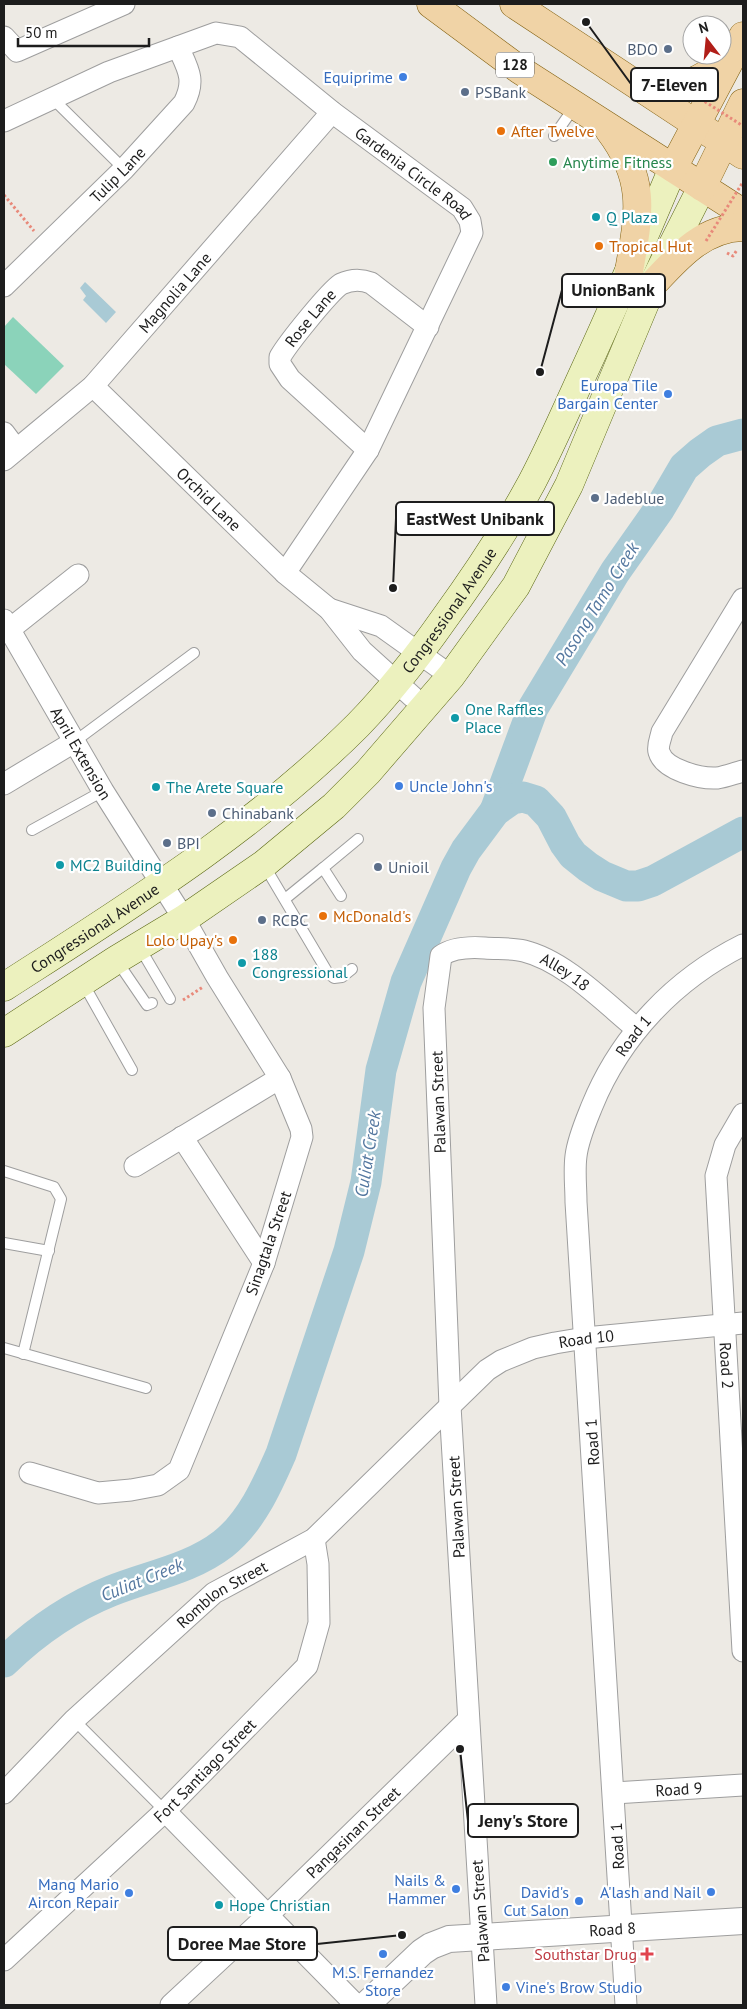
<svg xmlns="http://www.w3.org/2000/svg" width="747" height="2009" font-family="'PT Sans',sans-serif">
<style>
.pitch{fill:#8bd3ba}
.water{fill:#a9cad5}
.lines{fill:none;stroke-linecap:round;stroke-linejoin:round}
.river{stroke:#a9cad5;stroke-width:31}
.service-casing{stroke:#9e9e9e;stroke-width:12}
.minor-casing{stroke:#9e9e9e;stroke-width:23}
.tertiary-casing{stroke:#9e9e9e;stroke-width:28}
.secondary-casing{stroke:#596612;stroke-width:29}
.primary-casing{stroke:#846212;stroke-width:29}
.path{stroke:#e8897a;stroke-width:3;stroke-dasharray:2.5 2.5;stroke-linecap:butt}
.service{stroke:#fff;stroke-width:10}
.minor{stroke:#fff;stroke-width:21}
.tertiary{stroke:#fff;stroke-width:26}
.secondary{stroke:#ecf1be;stroke-width:28}
.primary{stroke:#f0d3a6;stroke-width:28}
.path-bridge{stroke:#e8897a;stroke-width:3;stroke-dasharray:2.5 2.5;stroke-linecap:butt}
.service-dot{fill:#5c6f8a;stroke:#fff;stroke-width:2}
.shop-dot{fill:#3f7fe0;stroke:#fff;stroke-width:2}
.food-dot{fill:#e8710a;stroke:#fff;stroke-width:2}
.leisure-dot{fill:#2e9e5b;stroke:#fff;stroke-width:2}
.culture-dot{fill:#0f9aa8;stroke:#fff;stroke-width:2}
.health-dot{fill:#e0444e;stroke:#fff;stroke-width:2}
.labels{text-anchor:middle;stroke-width:4.5;stroke-linejoin:round;paint-order:stroke}
.shield{fill:#fff;stroke:#616161;stroke-width:1}
.shield-label{font-size:15px;font-weight:bold;fill:#1d1d1d}
.service-label{font-size:16px;fill:#4e5e75;stroke:#fff;text-anchor:start}
.shop-label{font-size:16px;fill:#366cbe;stroke:#fff;text-anchor:end}
.food-label{font-size:16px;fill:#c56008;stroke:#fff;text-anchor:start}
.leisure-label{font-size:16px;fill:#27864d;stroke:#fff;text-anchor:start}
.street-label{font-size:16px;fill:#1d1d1d;stroke:#fff}
.culture-label{font-size:16px;fill:#0d838f;stroke:#fff;text-anchor:start}
.health-label{font-size:16px;fill:#be3a42;stroke:#fff;text-anchor:end}
.water-label{font-size:18px;font-style:italic;fill:#5578a0;stroke:#fff}
.leader{fill:none;stroke:#1d1d1d;stroke-width:2}
.callout-dot{fill:#1d1d1d;stroke:#fff;stroke-width:2}
.callout{fill:#fff;stroke:#1d1d1d;stroke-width:2}
.callout-label{font-size:18px;text-anchor:middle;font-weight:bold;fill:#1d1d1d}
</style>
<rect width="100%" height="100%" fill="#edeae4"/>
<polygon class="pitch" points="13,317 64,366 36,394 4,364 4,327"/>
<polygon class="water" points="85,282 116,312 106,323 83,300 86,296 80,288"/>
<g class="lines">
<g class="river">
<polyline points="495,811 533,708 615,572 660,508 684,467 700,453 717,441 743,434"/>
<path d="M4,1662C35,1632 71,1607 111,1591C148,1576 191,1569 223,1544C251,1522 267,1486 281,1454L349,1251L366,1182L381,1070L406,982L456,868L466,850L495,811L512,799L523,797L536,801L551,817L565,844L573,855L588,867L602,876L626,886H638L653,881L743,832"/>
</g>
<defs>
<g id="service">
<polyline points="52,98 124,169"/>
<polyline points="554,136 575,106"/>
<polyline points="586,294 613,307"/>
<polyline points="74,742 194,653"/>
<polyline points="32,830 103,791"/>
<polyline points="264,865 328,973 334,978 342,977 352,969"/>
<polyline points="341,896 323,868 358,839"/>
<polyline points="285,899 323,868"/>
<polyline points="140,948 170,999"/>
<polyline points="117,961 147,1005 152,1003"/>
<polyline points="83,983 132,1070"/>
<polyline points="4,1171 54,1187 61,1199 23,1354"/>
<polyline points="4,1243 49,1251"/>
<polyline points="4,1348 146,1388"/>
<polyline points="74,1720 165,1811"/>
</g>
<g id="minor">
<polyline points="4,37 17,51 124,4"/>
<path id="s1" d="M4,121L109,72L216,33L240,37L332,112L462,208L470,221L472,233L368,450L285,573"/>
<path id="s2" d="M4,286L124,169L184,103C196,80 188,69 178,47"/>
<path id="s3" d="M93,386L285,573L329,609L362,651L425,708"/>
<polyline points="4,433 16,449"/>
<path id="s4" d="M368,450L290,379L280,364V357C288,343 329,292 341,284C352,279 361,279 371,283L428,327"/>
<path id="s5" d="M4,460L93,386L332,112"/>
<path d="M743,599L662,732C661,738 657,746 659,752C664,770 701,779 717,778C725,777 735,773 743,771"/>
<polyline points="329,609 381,626 451,676"/>
<path id="s6" d="M4,620L103,791L184,919L217,977L280,1078L301,1129L302,1137L264,1263L179,1470L158,1485L131,1490L98,1493L30,1473"/>
<polyline points="10,629 78,575"/>
<polyline points="4,784 74,742"/>
<path id="s7" d="M743,1114L725,1145L716,1176L743,1651"/>
<polyline points="182,1137 264,1263"/>
<polyline points="135,1166 280,1078"/>
<path id="s8" d="M4,1793L74,1720L214,1593L314,1539L450,1406L487,1370L501,1361L533,1348L555,1343L585,1338L743,1323"/>
<path id="s9" d="M614,1793L743,1785"/>
<polyline points="165,1811 356,2005"/>
<path id="s10" d="M4,1960L165,1811L307,1666L319,1623L318,1564L314,1539"/>
<path id="s11" d="M171,2005L268,1915L468,1720"/>
<path id="s12" d="M486,2005L450,1406L434,1008L441,956C453,947 471,947 485,948C498,949 512,948 524,951C565,961 605,1003 637,1029"/>
<path id="s13" d="M626,2005L576,1202C576,1187 574,1171 576,1156C578,1139 586,1121 592,1106C621,1035 675,979 743,945"/>
</g>
<g id="tertiary">
<path id="s14" d="M366,2005L422,1952L431,1946L449,1939L743,1921"/>
</g>
<g id="secondary">
<path id="s15" d="M4,987C128,907 253,830 358,725C390,692 418,656 444,619C476,575 506,530 532,482C550,448 565,413 581,378C613,309 643,239 673,168"/>
<polyline points="4,1033 116,960 184,919 264,864 334,806 368,772 451,676 516,586 569,485 653,284 702,187"/>
</g>
<g id="primary">
<polyline points="431,4 520,70 743,213"/>
<polyline points="514,4 743,155"/>
<path d="M639,82C672,94 702,83 726,58"/>
<path d="M609,130C647,180 639,214 629,271"/>
<polyline points="673,168 743,36"/>
<polyline points="702,187 743,103"/>
<path d="M653,284C678,257 703,228 743,227"/>
</g>
</defs>
<use href="#service" class="service-casing"/>
<use href="#minor" class="minor-casing"/>
<use href="#tertiary" class="tertiary-casing"/>
<use href="#secondary" class="secondary-casing"/>
<use href="#primary" class="primary-casing"/>
<g class="path">
<polyline points="4,195 34,231"/>
<polyline points="727,253 733,256 737,250"/>
<polyline points="183,1000 203,987"/>
</g>
<use href="#service" class="service"/>
<use href="#minor" class="minor"/>
<use href="#tertiary" class="tertiary"/>
<use href="#secondary" class="secondary"/>
<use href="#primary" class="primary"/>
<g class="path-bridge">
<polyline points="671,80 743,126"/>
<polyline points="706,241 743,182"/>
</g>
</g>
<g class="service-dot">
<circle cx="668" cy="49" r="5"/>
<circle cx="465" cy="92" r="5"/>
<circle cx="595" cy="498" r="5"/>
<circle cx="212" cy="813" r="5"/>
<circle cx="167" cy="843" r="5"/>
<circle cx="378" cy="867" r="5"/>
<circle cx="262" cy="920" r="5"/>
</g>
<g class="shop-dot">
<circle cx="403" cy="77" r="5"/>
<circle cx="668" cy="394" r="5"/>
<circle cx="399" cy="786" r="5"/>
<circle cx="456" cy="1889" r="5"/>
<circle cx="711" cy="1892" r="5"/>
<circle cx="129" cy="1893" r="5"/>
<circle cx="579" cy="1901" r="5"/>
<circle cx="383" cy="1954" r="5"/>
<circle cx="506" cy="1987" r="5"/>
</g>
<g class="food-dot">
<circle cx="501" cy="131" r="5"/>
<circle cx="599" cy="246" r="5"/>
<circle cx="323" cy="916" r="5"/>
<circle cx="233" cy="940" r="5"/>
</g>
<circle class="leisure-dot" cx="553" cy="162" r="5"/>
<g class="culture-dot">
<circle cx="596" cy="217" r="5"/>
<circle cx="455" cy="718" r="5"/>
<circle cx="156" cy="787" r="5"/>
<circle cx="60" cy="865" r="5"/>
<circle cx="242" cy="963" r="5"/>
<circle cx="219" cy="1905" r="5"/>
</g>
<path class="health-dot" d="M644.5 1946.5h5v5h5v5h-5v5h-5v-5h-5v-5h5z"/>
<g class="labels">
<rect class="shield" x="496" y="52.5" width="38" height="25" rx="4"/>
<g class="shield-label">
<text x="515" y="70">128</text>
</g>
<g class="service-label">
<text x="658" y="55" text-anchor="end">BDO</text>
<text x="475" y="98">PSBank</text>
<text x="605" y="504">Jadeblue</text>
<text x="222" y="819">Chinabank</text>
<text x="177" y="849">BPI</text>
<text x="388" y="873">Unioil</text>
<text x="272" y="926">RCBC</text>
</g>
<g class="shop-label">
<text x="393" y="83">Equiprime</text>
<text x="658" y="391">Europa Tile<tspan x="658" dy="18">Bargain Center</tspan></text>
<text x="409" y="792" text-anchor="start">Uncle John's</text>
<text x="446" y="1886">Nails &amp;<tspan x="446" dy="18">Hammer</tspan></text>
<text x="119" y="1890">Mang Mario<tspan x="119" dy="18">Aircon Repair</tspan></text>
<text x="569" y="1898">David's<tspan x="569" dy="18">Cut Salon</tspan></text>
<text x="701" y="1898">A'lash and Nail</text>
<text x="383" y="1978" text-anchor="middle">M.S. Fernandez<tspan x="383" dy="18">Store</tspan></text>
<text x="516" y="1993" text-anchor="start">Vine's Brow Studio</text>
</g>
<g class="food-label">
<text x="511" y="137">After Twelve</text>
<text x="609" y="252">Tropical Hut</text>
<text x="333" y="922">McDonald's</text>
<text x="223" y="946" text-anchor="end">Lolo Upay's</text>
</g>
<g class="leisure-label">
<text x="563" y="168">Anytime Fitness</text>
</g>
<g class="street-label">
<text dy="6" stroke="none"><textPath href="#s2" startOffset="159">Tulip Lane</textPath></text>
<text dy="6" stroke="none"><textPath href="#s1" startOffset="475">Gardenia Circle Road</textPath></text>
<text dy="6" stroke="none"><textPath href="#s5" startOffset="240">Magnolia Lane</textPath></text>
<text dy="6" stroke="none"><textPath href="#s4" startOffset="180">Rose Lane</textPath></text>
<text dy="6" stroke="none"><textPath href="#s3" startOffset="162">Orchid Lane</textPath></text>
<text dy="6" stroke="none"><textPath href="#s15" startOffset="588">Congressional Avenue</textPath></text>
<text dy="6" stroke="none"><textPath href="#s6" startOffset="154">April Extension</textPath></text>
<text dy="6" stroke="none"><textPath href="#s15" startOffset="108">Congressional Avenue</textPath></text>
<text dy="6" stroke="none"><textPath href="#s12" startOffset="1182">Alley 18</textPath></text>
<text dy="6" stroke="none"><textPath href="#s13" startOffset="985">Road 1</textPath></text>
<text transform="translate(438 1102) rotate(-92)" y="6">Palawan Street</text>
<text transform="translate(268 1243) rotate(-71)" y="6">Sinagtala Street</text>
<text dy="6" stroke="none"><textPath href="#s8" startOffset="751">Road 10</textPath></text>
<text dy="6" stroke="none"><textPath href="#s7" startOffset="258">Road 2</textPath></text>
<text transform="translate(592 1442) rotate(-94)" y="6">Road 1</text>
<text transform="translate(456 1507) rotate(-93)" y="6">Palawan Street</text>
<text dy="6" stroke="none"><textPath href="#s8" startOffset="296">Romblon Street</textPath></text>
<text dy="6" stroke="none"><textPath href="#s10" startOffset="276">Fort Santiago Street</textPath></text>
<text dy="6" stroke="none"><textPath href="#s9" startOffset="65">Road 9</textPath></text>
<text dy="6" stroke="none"><textPath href="#s11" startOffset="251">Pangasinan Street</textPath></text>
<text transform="translate(617 1846) rotate(-93)" y="6">Road 1</text>
<text transform="translate(480 1911) rotate(-94)" y="6">Palawan Street</text>
<text dy="6" stroke="none"><textPath href="#s14" startOffset="271">Road 8</textPath></text>
</g>
<g class="culture-label">
<text x="606" y="223">Q Plaza</text>
<text x="465" y="715">One Raffles<tspan x="465" dy="18">Place</tspan></text>
<text x="166" y="793">The Arete Square</text>
<text x="70" y="871">MC2 Building</text>
<text x="252" y="960">188<tspan x="252" dy="18">Congressional</tspan></text>
<text x="229" y="1911">Hope Christian</text>
</g>
<g class="health-label">
<text x="637" y="1960">Southstar Drug</text>
</g>
<g class="water-label">
<text transform="translate(597 604) rotate(-58)" y="6">Pasong Tamo Creek</text>
<text transform="translate(368 1154) rotate(-81)" y="6">Culiat Creek</text>
<text transform="translate(142 1580) rotate(-22)" y="6">Culiat Creek</text>
</g>
</g>
<path class="leader" d="M586 22L631 84M540 372L562 290M393 588L396 518M460 1749L468 1821M402 1935L317 1944"/>
<g class="callout-dot">
<circle cx="586" cy="22" r="5"/>
<circle cx="540" cy="372" r="5"/>
<circle cx="393" cy="588" r="5"/>
<circle cx="460" cy="1749" r="5"/>
<circle cx="402" cy="1935" r="5"/>
</g>
<g class="callout">
<rect x="631" y="68" width="87" height="33" rx="5"/>
<rect x="562" y="274" width="103" height="33" rx="5"/>
<rect x="396" y="502" width="158" height="33" rx="5"/>
<rect x="468" y="1804" width="110" height="33" rx="5"/>
<rect x="168" y="1927" width="149" height="33" rx="5"/>
</g>
<g class="callout-label">
<text x="674" y="91">7-Eleven</text>
<text x="613" y="296">UnionBank</text>
<text x="475" y="525">EastWest Unibank</text>
<text x="523" y="1827">Jeny's Store</text>
<text x="242" y="1950">Doree Mae Store</text>
</g>
<rect width="747" height="2009" fill="none" stroke="#1d1d1d" stroke-width="10"/>
<g transform="translate(707 40) rotate(344)"><circle r="24" fill="#ffffff" stroke="#a5a5a5"/>
<path d="M0-4L9 19L0 12L-9 19Z" fill="#b11e18"/>
<text y="-8" font-size="14" font-weight="bold" text-anchor="middle" fill="#1d1d1d">N</text>
</g>
<path d="M18 38v8h131v-8" fill="none" stroke="#1d1d1d" stroke-width="2.5"/>
<text x="25" y="38" font-size="15" fill="#1d1d1d" stroke="#ffffff" stroke-width="4" paint-order="stroke">50 m</text>
</svg>
